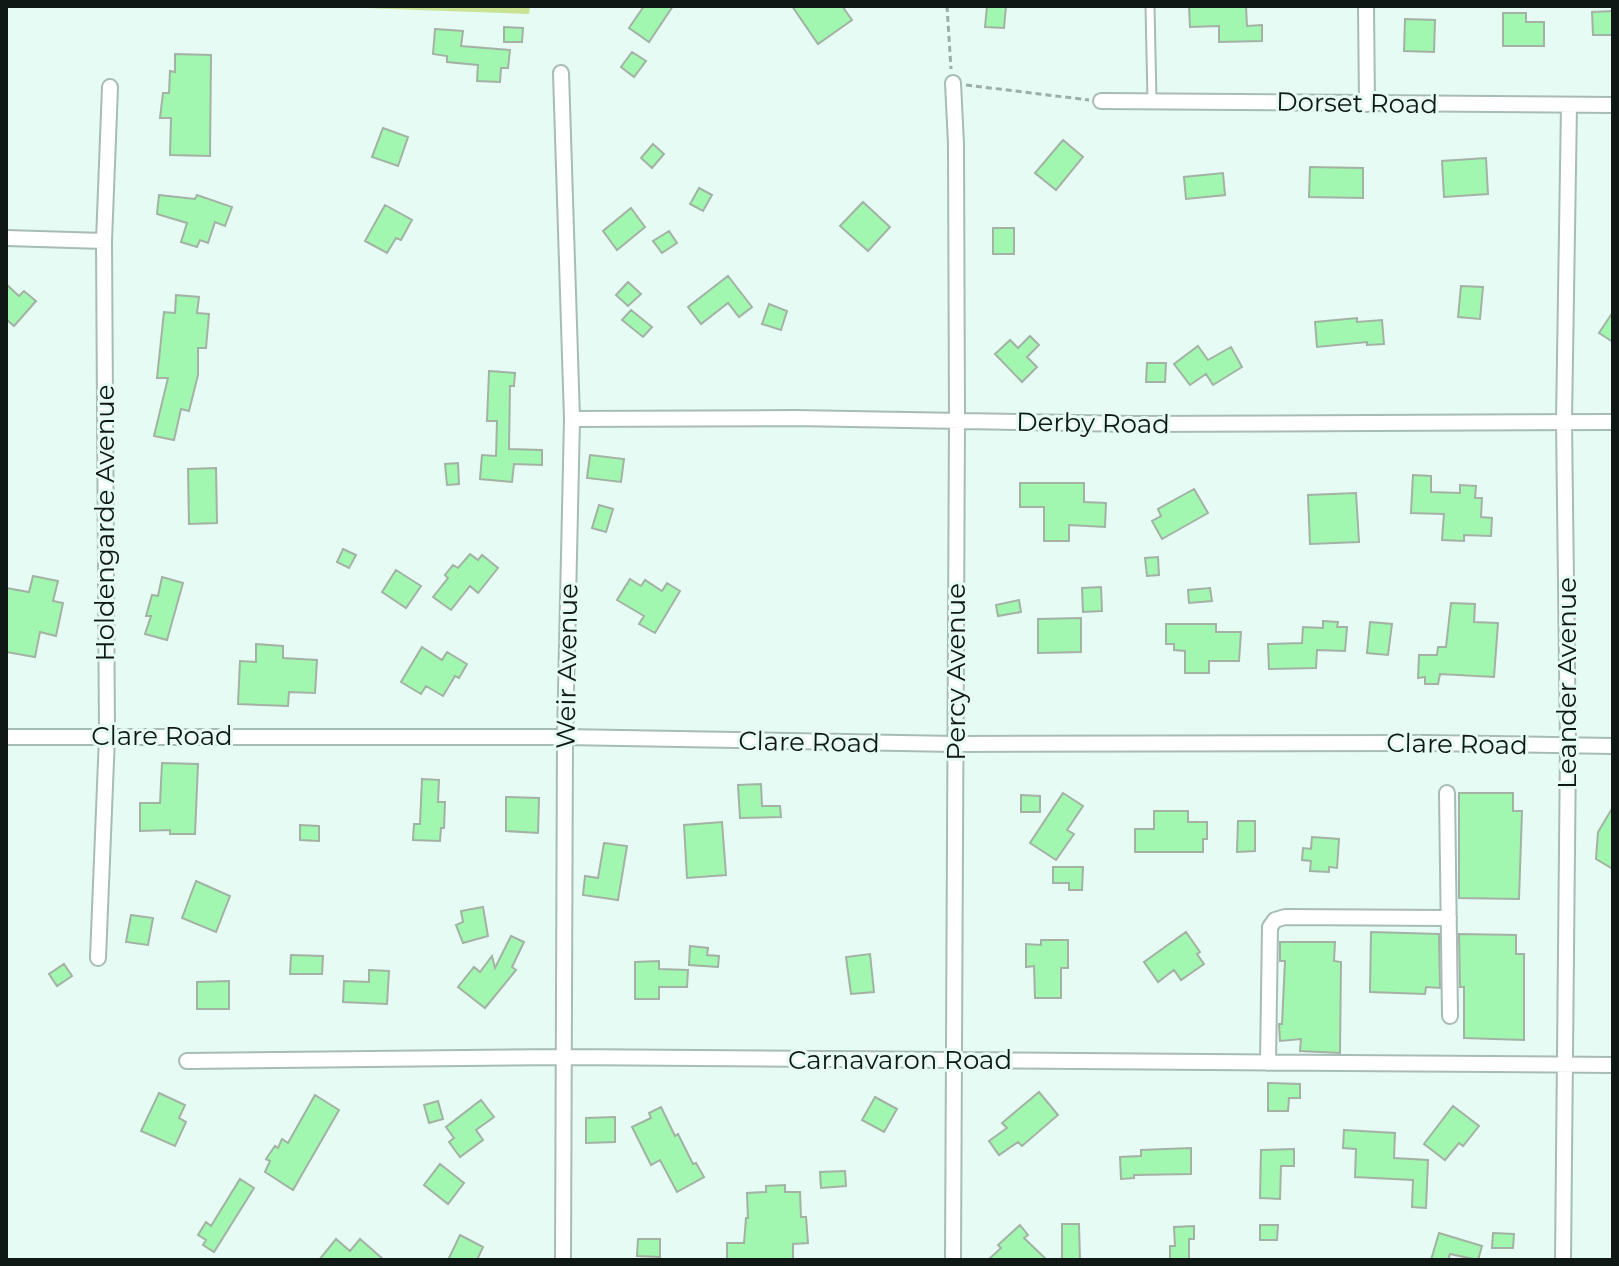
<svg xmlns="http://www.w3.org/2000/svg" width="1619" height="1266" viewBox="0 0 1619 1266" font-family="Montserrat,sans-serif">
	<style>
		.green { fill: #cae392 }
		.building { fill: #a2f7b0; stroke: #a3b2a4; stroke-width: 2 }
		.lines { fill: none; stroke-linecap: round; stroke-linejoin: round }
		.lane-casing { stroke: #a7bcb6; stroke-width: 11 }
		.street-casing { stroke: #a7bcb6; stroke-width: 18 }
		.path { stroke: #9daea8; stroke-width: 3; stroke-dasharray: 6 4; stroke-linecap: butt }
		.lane { stroke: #fff; stroke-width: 7 }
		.street { stroke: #fff; stroke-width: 14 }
		.labels { text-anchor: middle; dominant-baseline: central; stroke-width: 6; stroke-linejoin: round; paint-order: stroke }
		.street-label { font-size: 26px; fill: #101815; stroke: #e5fbf4 }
	</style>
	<rect width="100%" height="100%" fill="#e5fbf4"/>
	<path class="green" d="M308,6H530L529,14Z"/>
	<path class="building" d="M644,6H673L649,42L629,28Z
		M792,6H842L852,20L818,44Z
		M987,6H1006L1004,28L985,27Z
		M1189,6H1246L1247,26L1262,25V41L1219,42V26L1190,27Z
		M1613,11V35H1593L1592,12Z
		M1503,13H1526V22H1544V46H1503Z
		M1405,19L1435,20L1434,52L1404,51Z
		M504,27L523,28L522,42H504Z
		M435,29L463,31L461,46L510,50L508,68H501L500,82L477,81L478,65L447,62V56L433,54Z
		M632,52L646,61L634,77L621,67Z
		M175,54L211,55L210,156L170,155L171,118H160L163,93H169L170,71L175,72Z
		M383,128L408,137L398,166L372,157Z
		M1063,140L1083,157L1056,190L1035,173Z
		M653,144L664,154L652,168L641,158Z
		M1486,158L1488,194L1444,197L1442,161Z
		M1310,167L1363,168V198L1309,197Z
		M1223,173L1225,195L1186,199L1184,177Z
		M699,188L712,195L703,211L690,204Z
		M159,195L195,199L197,195L232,207L225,226L215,222L208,243L200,240L197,247L181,242L187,223L157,214Z
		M863,202L890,227L868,251L840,226Z
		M385,205L412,220L401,240L396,238L387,253L365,241Z
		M631,208L645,227L617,250L603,231Z
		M993,228H1014V254H993Z
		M669,231L677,243L662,253L653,241Z
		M728,276L752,307L739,317L728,303L701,324L688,307Z
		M628,282L641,294L628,306L616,295Z
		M6,284L19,296L24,291L36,301L14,326L6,319Z
		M1461,286L1483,287L1480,319L1458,317Z
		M176,295L199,297L197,313L209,314L206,348H198V375L189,411L181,409L174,440L154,436L168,378H157L164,312L175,313Z
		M769,304L787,311L781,330L762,324Z
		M631,310L652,327L643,337L622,320Z
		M1613,312V342L1599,333Z
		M1357,318V322L1382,320L1384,344L1367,345V342L1317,347L1315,322Z
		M1030,336L1039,345L1027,357L1037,367L1022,382L995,354L1010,340L1018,348Z
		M1198,346L1208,360L1231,347L1242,367L1213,385L1206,374L1190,385L1174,364Z
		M1147,363H1166L1165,382H1146Z
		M489,371L515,373L514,386H510L509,449L542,450V465L514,464L512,482L480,479L482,455L496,456L497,421H487Z
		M590,455L624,459L621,482L587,478Z
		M458,463L459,484L447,485L445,464Z
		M216,468L217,523L189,524L188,469Z
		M1413,475L1431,476V492L1460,493V485L1476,486L1475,498H1482L1481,517L1492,518L1491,536L1464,535V541L1442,540L1444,514L1411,513Z
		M1020,483H1084V502L1106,503L1105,527L1069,525V541H1044V507H1020Z
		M1194,489L1208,513L1162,539L1152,521L1161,516L1158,509Z
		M1356,493L1359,542L1310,544L1308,495Z
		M599,505L613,509L606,532L592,528Z
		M343,549L356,555L349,568L337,562Z
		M470,554L478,560L482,555L498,568L478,593L470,586L451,610L433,597L448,578L445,575L453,565L458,568Z
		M1158,557L1159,575L1147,576L1145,558Z
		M396,570L421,586L406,608L382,592Z
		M33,576L58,581L53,601L63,603L56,636L40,632L35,657L6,652V588L29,592Z
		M162,577L183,583L167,640L145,634L151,616H146L152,595L158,596Z
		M630,579L641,586L645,580L662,591L667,583L680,591L655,633L639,624L644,616L617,600Z
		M1101,587L1102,611L1083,612L1082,588Z
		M1210,588L1212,601L1189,603L1188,590Z
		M1019,600L1021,612L998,616L996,605Z
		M1451,603L1475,604L1474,622L1498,623L1494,677L1440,674L1438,684H1425V677L1418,678L1419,655H1437L1438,647H1446Z
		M1081,618V652L1038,653V619Z
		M1323,621L1338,622L1337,627H1347L1345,651L1317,650L1316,668L1269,669L1268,644L1302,643L1303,627L1323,628Z
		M1370,622L1392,624L1388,655L1367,653Z
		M1166,624H1216V632H1241L1239,661H1209V673H1185V651L1174,650V644H1166Z
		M256,644L283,646V658L317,660L315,693L289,692L288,706L238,704L240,661L256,662Z
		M422,647L442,660L447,652L467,664L459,678L455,676L443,696L426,686L421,694L401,682Z
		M162,763L198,764L195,834H170V830L140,831V803H160Z
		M422,779L439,780L438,802H445L444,828H441L440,841L413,840L414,824H420Z
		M761,784L762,806H780L781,817L740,818L738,785Z
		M1063,793L1083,806L1067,830L1074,834L1056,860L1030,843Z
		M1459,793H1513V811H1522L1519,899L1459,898Z
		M1021,795L1040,796V812H1021Z
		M506,797L539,798L538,833L506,831Z
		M1613,807V869L1596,859L1598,832Z
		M1154,811H1188V822H1207V839H1203V852H1135V829H1154Z
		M1238,821H1255V851L1237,852Z
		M722,822L726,875L687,878L684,825Z
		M300,825L319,826V841L300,840Z
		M1312,837L1339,839L1337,868L1329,867V872L1310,871L1311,861L1302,860L1303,848L1311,849Z
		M604,843L627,846L618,900L583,895L585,876L598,878Z
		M1053,867H1083L1082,890H1069V883H1053Z
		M196,881L230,896L216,932L182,918Z
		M483,907L488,936L463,943L456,925L463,922L461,911Z
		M131,915L153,918L148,945L126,942Z
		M1186,932L1200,952L1197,954L1204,964L1181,980L1174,970L1158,982L1144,962Z
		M1371,932L1439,934L1440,988L1426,987L1425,994L1370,992Z
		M1459,934L1516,935V954H1524V1040L1464,1038V987H1460Z
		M511,936L524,942L512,967L516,970L485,1008L458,987L474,967L480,972L492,956L495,968Z
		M1041,940H1068V968H1061V998H1035L1034,966L1026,967V944L1041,945Z
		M1280,942H1335L1334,961L1341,962L1340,1053L1300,1051L1301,1039L1280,1041L1279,1024H1282L1285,961H1280Z
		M690,946L708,948L707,955L719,956L718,967L689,965Z
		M870,954L874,992L851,994L846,957Z
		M291,955L323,956L322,974H290Z
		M659,961V969L688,970L687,987H659V999H635V962Z
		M64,964L72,976L57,986L49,974Z
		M369,970L389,971L387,1004L343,1002L344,981L369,982Z
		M229,981V1009H197V982Z
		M1268,1083L1300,1084V1098H1289L1288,1111H1268Z
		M1039,1092L1058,1115L1022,1146L1018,1142L999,1155L989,1141L1007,1128L1002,1123Z
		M159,1093L185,1105L179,1118L186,1122L175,1146L141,1131Z
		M315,1095L339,1110L293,1190L265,1172L270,1161L266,1159L275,1146L278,1148L282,1139L288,1143Z
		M875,1097L897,1109L884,1132L862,1120Z
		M481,1100L494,1117L476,1130L483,1140L460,1157L449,1142L454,1138L446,1127Z
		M438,1101L443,1119L429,1123L424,1105Z
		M1453,1106L1479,1126L1463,1146L1459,1143L1445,1160L1424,1144Z
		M661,1107L675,1136L678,1134L693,1164L696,1163L704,1177L677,1192L660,1160L651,1165L632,1127L651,1118L649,1113Z
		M615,1117V1142L586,1143V1118Z
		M1344,1130L1395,1133L1394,1158L1428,1160L1426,1208L1412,1207L1413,1180L1355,1177L1356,1149L1343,1148Z
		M1191,1148V1174L1134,1175V1178L1121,1179L1120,1157L1141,1156V1150Z
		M1294,1149V1166H1281L1280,1199L1260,1198L1261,1150Z
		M440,1164L464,1183L448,1204L424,1185Z
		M845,1171L846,1186L821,1188L820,1172Z
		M240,1179L254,1188L214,1252L203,1245L206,1240L198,1235L206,1222L211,1226Z
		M785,1185V1192H800L801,1217H806L808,1243L793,1244V1260H727V1243H744L746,1218H748L747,1193L766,1192V1186Z
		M1062,1224H1079L1080,1260H1062Z
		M1020,1225L1028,1235L1024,1238L1047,1260H988L1001,1248L998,1245Z
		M1260,1225H1278L1277,1240H1260Z
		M1194,1226V1239H1189V1260H1170V1246H1175L1174,1227Z
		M1439,1233L1482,1246L1478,1260L1450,1254L1448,1260H1431Z
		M1493,1233L1514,1234L1513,1248H1492Z
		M460,1235L483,1247L477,1260H448Z
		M336,1239L350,1251L360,1239L384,1260H319Z
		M638,1239H660V1257L637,1256Z"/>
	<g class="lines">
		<g class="lane-casing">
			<path id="lane" d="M1150,6L1152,101"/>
		</g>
		<g class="street-casing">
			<path id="street" d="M1366,6L1367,104
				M561,73L572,419L565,737L563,1260
				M1101,101L1613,105
				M6,238L104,241
				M572,419L795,418L1134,424L1613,422
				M6,737H565L956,744L1426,743L1613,746
				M1447,793L1450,1016
				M98,958L107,736L104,241L110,87
				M187,1061L565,1057L1613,1065
				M1268,1063L1270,927L1275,920L1285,917L1449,918
				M953,1260L957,420L956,144L953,83
				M1563,1260L1568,746L1564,421L1569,105"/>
		</g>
		<path class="path" d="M947,6L951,69
			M966,85L1089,100"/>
		<use href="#lane" class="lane"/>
		<use href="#street" class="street"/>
	</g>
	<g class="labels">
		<g class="street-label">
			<text transform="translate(1357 103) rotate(1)">Dorset Road</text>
			<text transform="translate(1093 423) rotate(1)">Derby Road</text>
			<text transform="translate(105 523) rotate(-90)">Holdengarde Avenue</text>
			<text transform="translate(567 666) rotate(-89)">Weir Avenue</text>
			<text transform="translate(956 672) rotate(-90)">Percy Avenue</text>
			<text transform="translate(1567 683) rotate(-90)">Leander Avenue</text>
			<text x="162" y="736">Clare Road</text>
			<text transform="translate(809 742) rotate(1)">Clare Road</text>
			<text transform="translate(1457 744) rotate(1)">Clare Road</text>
			<text x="900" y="1060">Carnavaron Road</text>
		</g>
	</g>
	<rect width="1619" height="1266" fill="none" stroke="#101815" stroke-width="16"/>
</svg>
